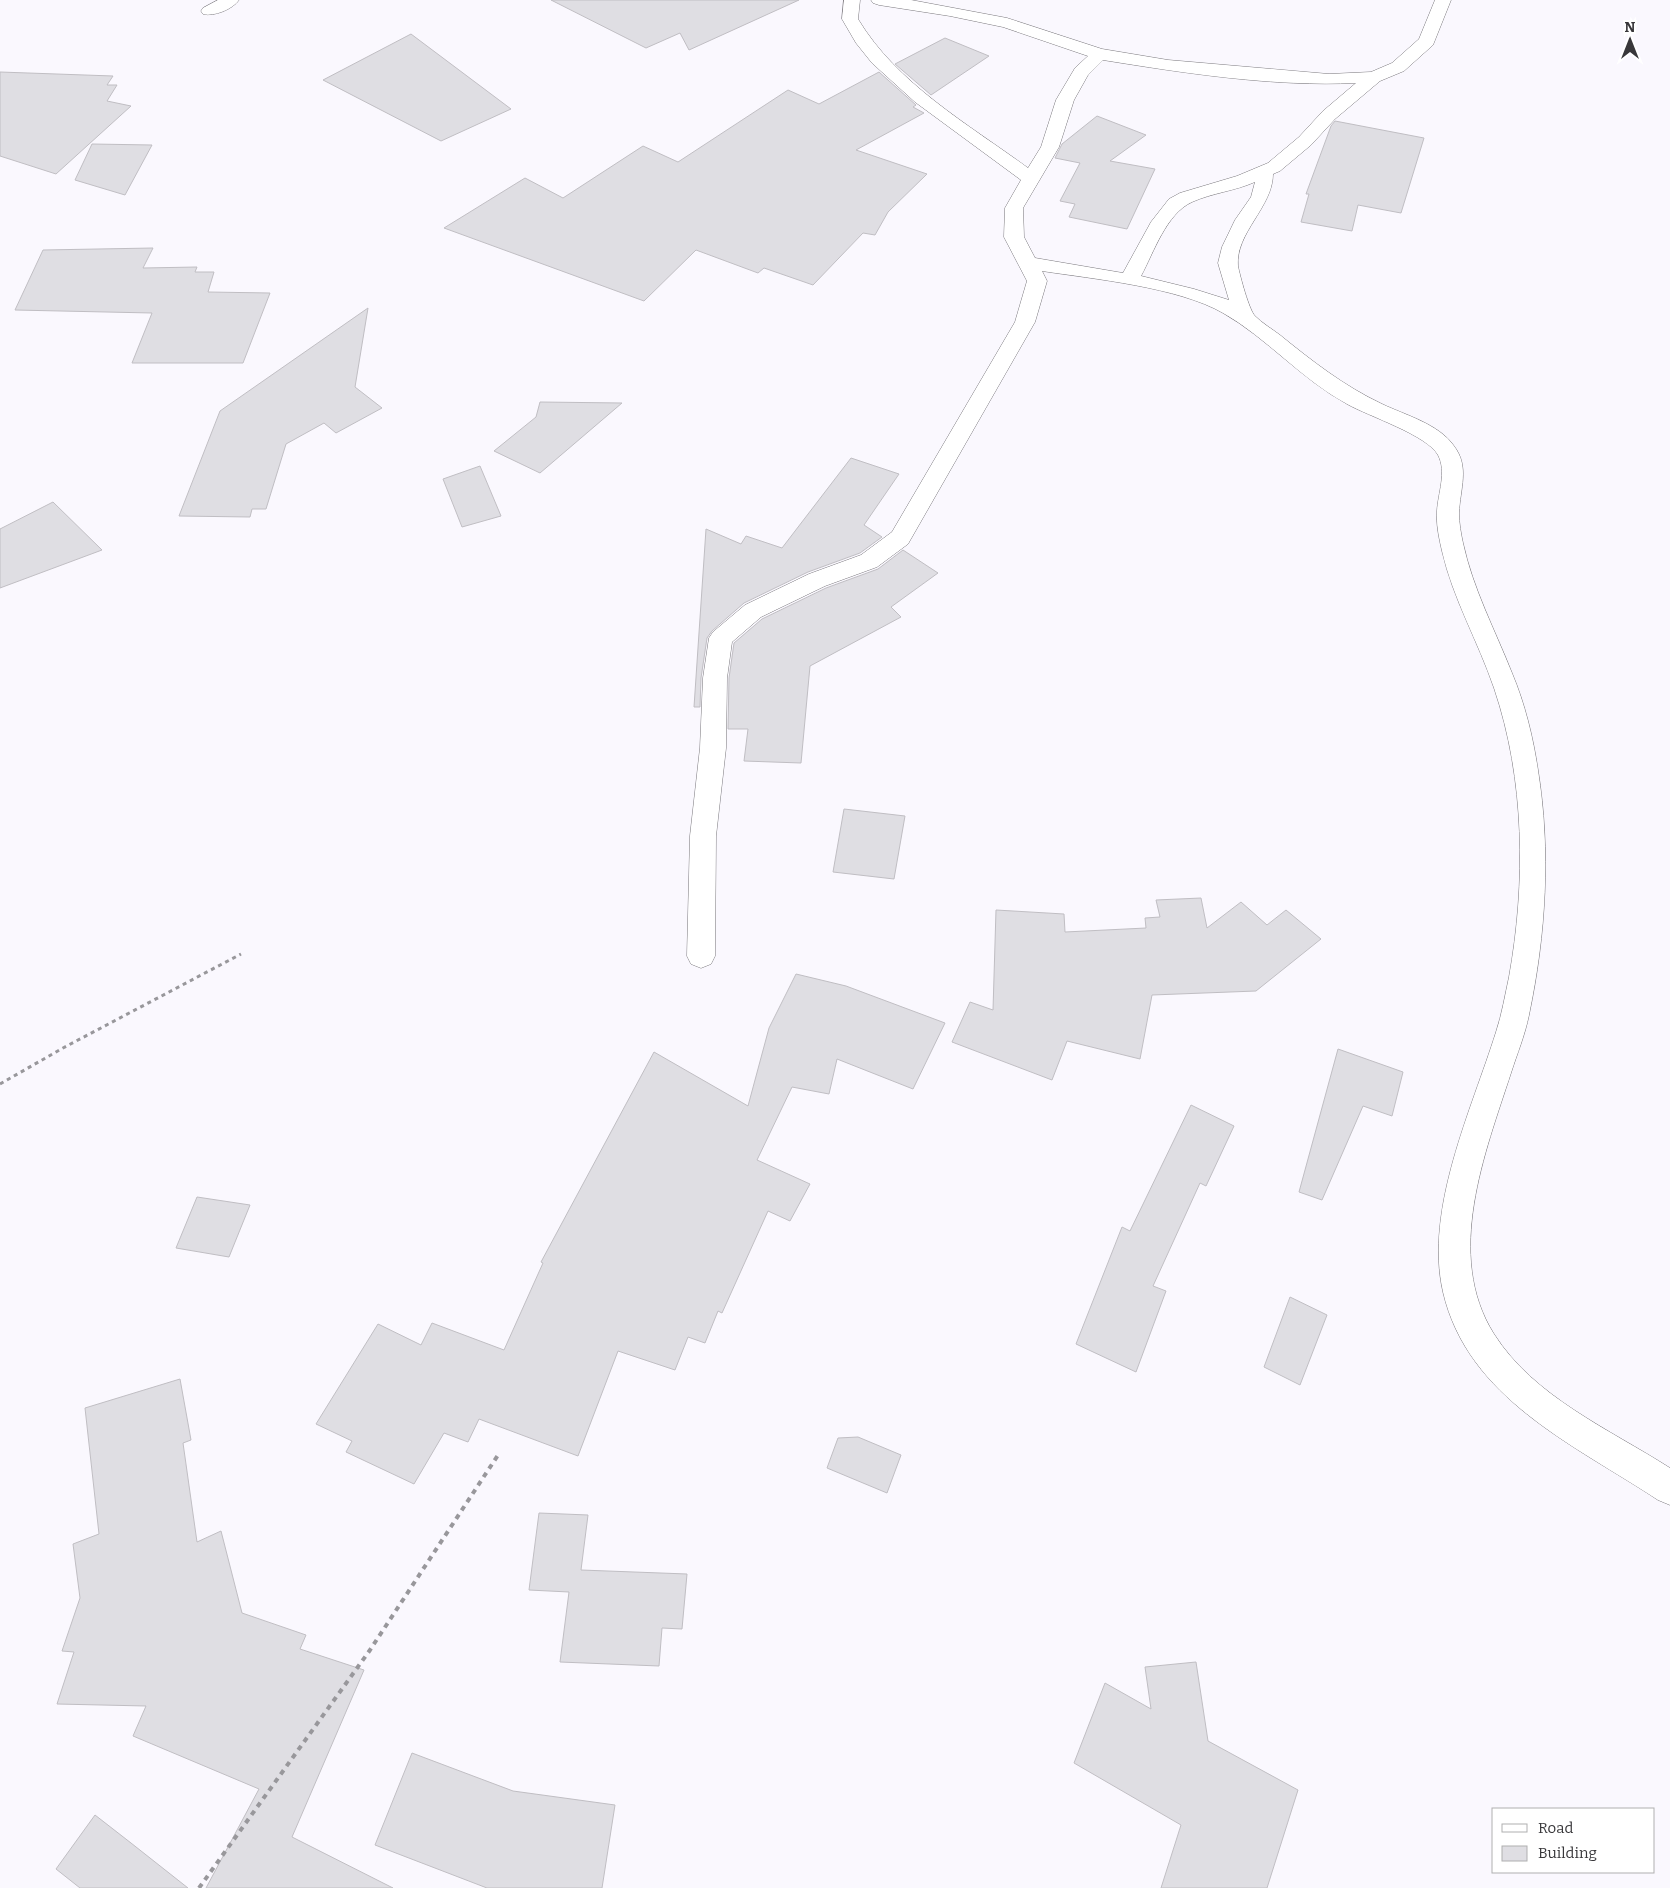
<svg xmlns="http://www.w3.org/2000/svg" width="1670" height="1888" viewBox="0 0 1670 1888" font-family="Bitter,serif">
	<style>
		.building { fill: #dfdee3; stroke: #c0bec3 }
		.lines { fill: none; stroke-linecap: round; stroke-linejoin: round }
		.street-casing { stroke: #7a787d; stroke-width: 1 }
		.path-far1 { stroke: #98979b; stroke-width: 3; stroke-dasharray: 4 4; stroke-linecap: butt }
		.path { stroke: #98979b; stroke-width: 4; stroke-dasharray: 5 5; stroke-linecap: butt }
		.street { fill: #fff; fill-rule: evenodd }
	</style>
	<rect width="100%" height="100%" fill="#faf8fe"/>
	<path class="building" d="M551,0H799L689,50L680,33L646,48Z
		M411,34L511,109L441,141L323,80Z
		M945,38L989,56L931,95L895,64Z
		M0,72L113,76L107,85H117L107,101L131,106L56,174L0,156Z
		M879,72L916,105L913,107L924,113L856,150L927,174L888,212L875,235L863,233L813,285L764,268L758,273L696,250L644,301L444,228L525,178L563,198L643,146L678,162L788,90L819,104Z
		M1097,116L1146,135L1110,161L1155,169L1127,229L1069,217L1075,204L1060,201L1080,163L1055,158L1062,144Z
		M1335,121L1424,138L1401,213L1358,205L1352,231L1301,222L1309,194H1306L1331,126Z
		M92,144L152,145L125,195L75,180Z
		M153,248L143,268L197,267L195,272H214L208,292L270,293L243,363H132L152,313L15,310L43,250Z
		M368,308L355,387L382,408L336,433L324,423L286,444L266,509H252L250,517L179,516L220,411Z
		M540,402L622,403L540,473L494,451L536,417Z
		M851,458L899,474L864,525L882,537L860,553L808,572L744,603L712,631L707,638L701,678L700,707H694L706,529L741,544L746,536L782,548Z
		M480,466L501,516L462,527L443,479Z
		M53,502L102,550L0,588V529Z
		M903,550L938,573L891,607L901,617L810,666L801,763L744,761L748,729H728L729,678L734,643L762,619L826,588L878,569Z
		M844,809L905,816L894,879L833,872Z
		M1201,898L1207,928L1241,902L1267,925L1286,910L1321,939L1256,991L1152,995L1140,1059L1067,1041L1052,1080L952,1042L970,1002L993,1010L996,910L1064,914L1065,932L1146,928L1145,918L1160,917L1156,900Z
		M796,974L846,986L945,1023L913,1089L837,1059L829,1094L792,1087L757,1160L810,1184L790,1221L768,1211L722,1313L718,1311L705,1343L688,1337L675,1370L618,1351L578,1456L479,1419L468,1442L444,1433L414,1484L346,1452L352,1441L316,1424L378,1324L421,1345L432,1323L504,1350L543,1263L541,1262L654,1052L748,1106L769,1028Z
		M1338,1049L1403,1072L1392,1116L1363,1106L1322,1200L1299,1192Z
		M1191,1105L1234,1126L1206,1186L1200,1183L1153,1286L1166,1291L1136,1372L1076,1344L1122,1227L1130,1231Z
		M197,1197L250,1205L229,1257L176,1248Z
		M1290,1297L1327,1315L1300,1385L1264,1367Z
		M180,1379L191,1440L183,1443L197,1542L221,1531L242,1613L306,1635L300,1649L364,1670L292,1837L393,1888H206L259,1789L133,1736L146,1706L57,1704L74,1652L62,1651L80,1598L73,1544L99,1534L85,1408Z
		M858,1437L901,1455L887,1493L827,1468L838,1438Z
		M539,1513L588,1515L581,1570L687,1574L682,1629L662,1628L659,1666L560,1662L569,1592L529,1590Z
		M1196,1662L1208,1741L1298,1790L1267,1888H1161L1181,1825L1074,1763L1105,1683L1151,1709L1145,1667Z
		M412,1753L513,1791L615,1805L602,1888H487L375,1845Z
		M95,1815L131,1843L188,1888H80L56,1869Z"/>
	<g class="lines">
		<g class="street-casing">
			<path id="street" d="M218,0H239C233,9 214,17 203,14L201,11L203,8Z
				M844,0H860L858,19C897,84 968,124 1028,168L1041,147L1056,100L1075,68L1088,56L1003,27L950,16L879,5L873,3L871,0H911L1007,18L1102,49L1168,60L1329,74L1371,72L1392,63L1419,39L1435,0H1451L1433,45L1404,71L1380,81L1335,119L1311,145L1280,171L1273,174C1273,207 1235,233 1238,266C1240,276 1249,310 1255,316C1262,323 1272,329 1280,335C1312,361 1344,386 1382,404C1405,415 1439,424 1454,446C1470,467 1460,489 1459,513C1459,523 1461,534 1463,543C1473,589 1495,630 1512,673C1525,704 1533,737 1538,770C1551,851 1546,934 1529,1015C1525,1035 1517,1054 1511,1073C1485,1153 1444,1255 1494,1334C1534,1397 1609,1429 1670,1468V1505L1658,1500C1575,1445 1468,1399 1443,1292C1424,1209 1472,1109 1496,1032C1502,1014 1505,995 1509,977C1526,883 1525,779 1494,688C1478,641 1453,599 1442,551C1439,538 1436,524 1437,511C1438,493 1447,472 1438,455C1427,435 1368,416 1347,404C1301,379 1267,338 1223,313C1178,287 1094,279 1042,271L1047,281L1035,322L908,544L877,567L825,586L761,617L732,642L727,678L726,748L716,836L715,956L711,964L701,968L691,964L687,956L690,836L700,748L703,678L709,638L713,632L745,605L809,574L861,555L892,532L1015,322L1027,281L1004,237L1005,208L1021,180L915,102L872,63L856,43L842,19ZM1103,60C1184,73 1274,87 1356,83L1323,111L1299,137L1268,163L1237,176L1180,193L1169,199L1151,222L1123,273L1035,258L1024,237L1023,208L1059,147L1074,100L1088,75ZM1255,182L1251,197L1235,220L1222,247L1218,263L1229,300L1194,289L1141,276C1154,252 1166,214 1192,202C1212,193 1235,191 1255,182Z"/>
		</g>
		<path class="path-far1" d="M0,1084L63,1048L241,954"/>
		<path class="path" d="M199,1888L370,1650L500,1452"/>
		<use href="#street" class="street"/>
	</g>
	<rect x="1492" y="1808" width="162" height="65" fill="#ffffff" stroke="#afafb0"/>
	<rect x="1502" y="1824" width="25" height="8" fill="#ffffff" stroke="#afafb0"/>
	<text x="1538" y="1833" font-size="15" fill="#38373a">Road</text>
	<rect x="1502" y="1846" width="25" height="15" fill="#dfdee3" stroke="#afafb0"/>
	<text x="1538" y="1858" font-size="15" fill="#38373a">Building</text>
	<g transform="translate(1630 40)" stroke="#ffffff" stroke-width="4" paint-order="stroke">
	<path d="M0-4L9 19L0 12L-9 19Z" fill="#38373a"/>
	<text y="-8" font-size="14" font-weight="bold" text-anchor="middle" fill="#38373a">N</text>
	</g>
</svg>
